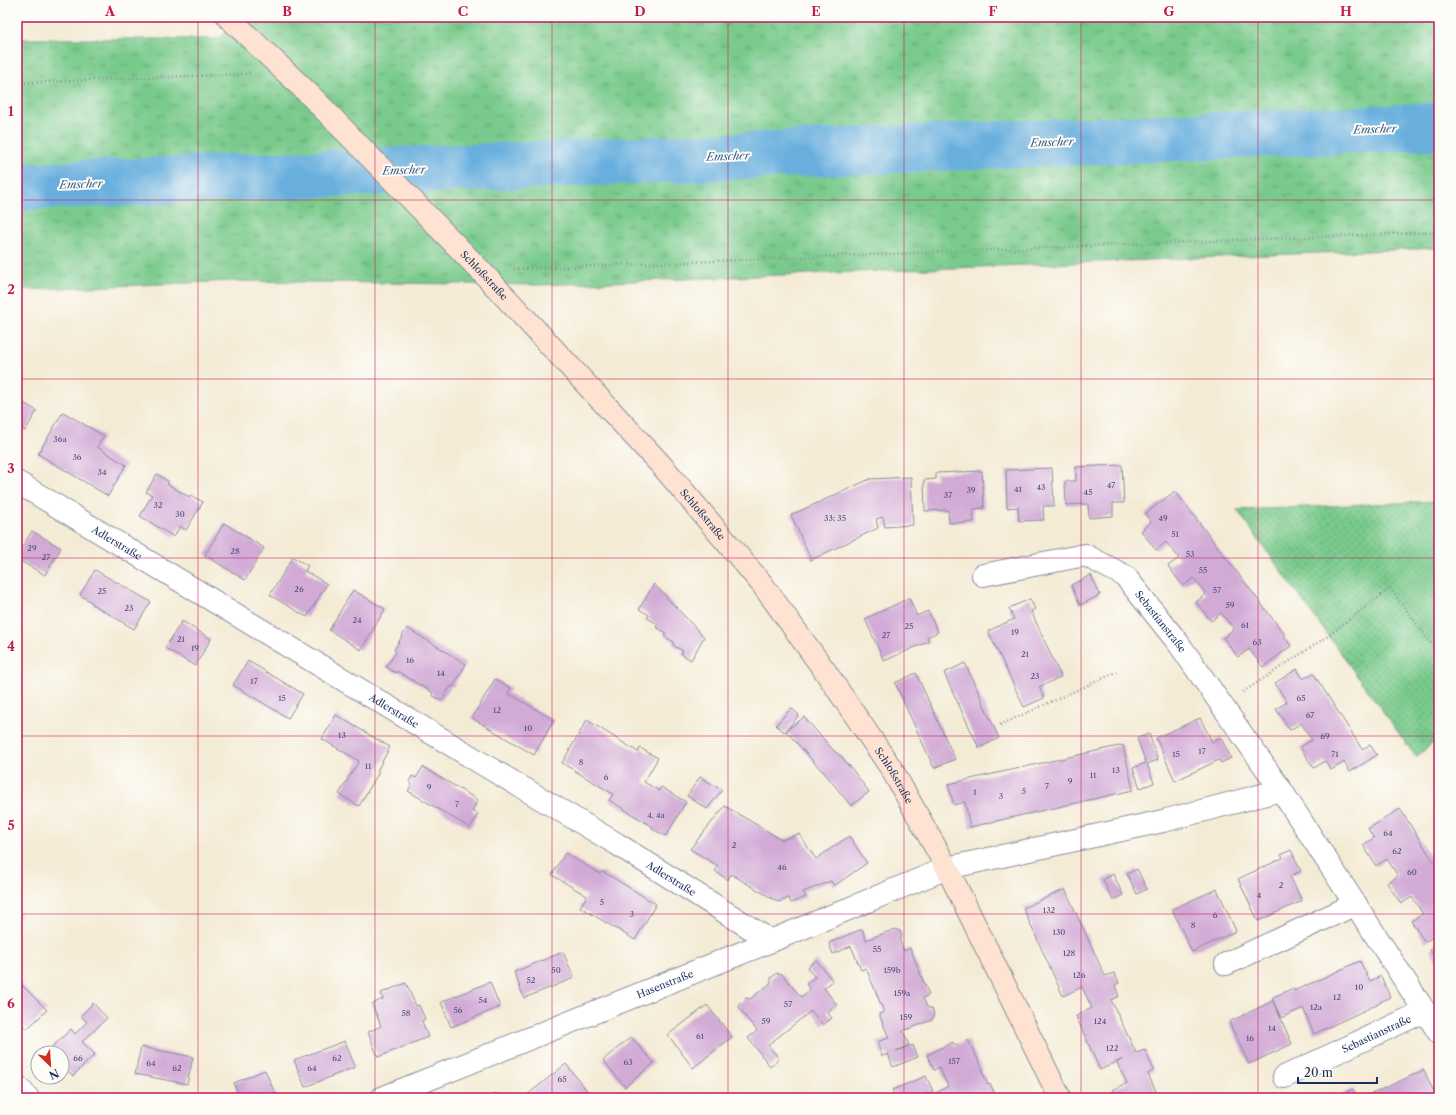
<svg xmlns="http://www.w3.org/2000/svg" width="1456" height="1115" viewBox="0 0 1456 1115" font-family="'Libre Caslon Text',serif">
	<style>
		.grass { fill: url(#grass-tufts); stroke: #4a7c75 }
		.park { fill: url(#park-dots); stroke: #4a7c75 }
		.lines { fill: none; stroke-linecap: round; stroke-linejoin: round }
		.river { stroke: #67afde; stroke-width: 47 }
		.building { fill: #d2aad6 }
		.street-casing { stroke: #888d9a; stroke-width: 24 }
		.secondary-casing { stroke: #888d9a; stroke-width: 24 }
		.path { stroke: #888d9a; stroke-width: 2.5; stroke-dasharray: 1 3; stroke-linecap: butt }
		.street { stroke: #fff; stroke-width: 22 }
		.secondary { stroke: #fee3d2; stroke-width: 22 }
		.grid { fill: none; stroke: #c2185b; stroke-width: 1; stroke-opacity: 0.55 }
		.labels { text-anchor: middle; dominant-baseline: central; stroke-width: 4; stroke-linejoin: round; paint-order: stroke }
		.number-label { font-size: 8px; fill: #494e7c }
		.street-label { font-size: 10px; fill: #1b2f5e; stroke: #fdfcf7 }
		.water-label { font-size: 11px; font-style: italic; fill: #365c8b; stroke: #fdfcf7 }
		.neatline { fill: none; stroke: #c2185b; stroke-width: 1.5 }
		.grid-label { font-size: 13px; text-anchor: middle; font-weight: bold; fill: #c2185b }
	</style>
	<defs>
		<pattern id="grass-tufts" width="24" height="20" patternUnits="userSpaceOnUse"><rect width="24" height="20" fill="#79ca8c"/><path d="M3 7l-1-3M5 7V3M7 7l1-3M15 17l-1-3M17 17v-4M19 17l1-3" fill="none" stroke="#62a476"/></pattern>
		<pattern id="park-dots" width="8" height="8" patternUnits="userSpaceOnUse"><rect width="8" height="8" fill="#79ca8c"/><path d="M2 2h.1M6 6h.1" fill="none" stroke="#62a476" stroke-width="1.8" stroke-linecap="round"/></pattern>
	</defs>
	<rect width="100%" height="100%" fill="#fdfcf7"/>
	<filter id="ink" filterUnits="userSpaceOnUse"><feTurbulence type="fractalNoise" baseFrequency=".025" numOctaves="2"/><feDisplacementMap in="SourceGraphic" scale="8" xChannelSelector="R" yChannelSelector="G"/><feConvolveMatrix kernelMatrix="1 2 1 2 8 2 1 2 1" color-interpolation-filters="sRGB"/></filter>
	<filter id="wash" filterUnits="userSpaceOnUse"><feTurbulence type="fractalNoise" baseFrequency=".012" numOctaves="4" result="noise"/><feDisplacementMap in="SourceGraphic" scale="16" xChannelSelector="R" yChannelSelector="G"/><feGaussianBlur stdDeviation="0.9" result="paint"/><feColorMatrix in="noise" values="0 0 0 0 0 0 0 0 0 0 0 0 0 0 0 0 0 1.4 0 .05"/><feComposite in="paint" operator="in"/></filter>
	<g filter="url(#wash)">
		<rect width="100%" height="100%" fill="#f4ebd5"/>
		<path class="grass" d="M330,17H1439V248L539,285L234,281L17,290V39H217L241,21Z"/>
		<path class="park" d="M1439,501V738L1416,757L1237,510Z"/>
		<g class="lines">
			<path class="river" d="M17,187L1439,126"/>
		</g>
		<g id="blocks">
			<path class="building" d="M17,399L37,411L25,431L21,428L17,434Z
				M63,412L104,436L97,447L126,465L108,496L38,454Z
				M1122,465L1124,503H1113V516L1089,518L1088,504L1066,505L1065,481H1076V467Z
				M1052,468L1054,506H1043L1044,520L1019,521L1018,507L1007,508L1006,470Z
				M982,471L984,508L973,509L974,522L949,523L948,510L925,511L924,480L936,479V473Z
				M157,474L169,482L167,484L189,497L190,495L203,502L186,530L180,526L174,537L140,516L152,495L146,492Z
				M911,477L913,525L885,527L883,517L876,519L878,528L811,560L791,515L870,479Z
				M1175,491L1285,635L1284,636L1291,646L1263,667L1249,649L1238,657L1223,638L1234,629L1221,613L1211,621L1196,602L1206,594L1194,578L1183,586L1168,566L1179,558L1166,542L1156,550L1141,531L1151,522L1145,514Z
				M224,523L264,548L245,580L205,555Z
				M32,531L61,548L45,575L17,559V556Z
				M293,557L308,566L305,571L327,584L307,617L270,595Z
				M95,570L151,602L134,629L92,604L93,603L80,595Z
				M1091,575L1100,595L1080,605L1071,585Z
				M654,584L704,637L691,660L681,654L683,651L673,645L674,642L664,636L666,633L656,627L658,624L647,618L649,615L639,609Z
				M353,590L385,609L361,650L329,630Z
				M909,598L917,616L928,611L938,632L927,637L929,641L884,661L865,619Z
				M1030,599L1035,609L1031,611L1061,677L1039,687L1044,698L1024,707L988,631L1014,619L1009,608Z
				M182,621L211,639L195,666L165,648Z
				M407,628L466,664L453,687L451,686L441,701L432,695L433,693L397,671L396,673L386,667L396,652L394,650Z
				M248,661L303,694L288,718L233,685Z
				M965,663L999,738L979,748L944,673Z
				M1297,669L1303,679L1313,673L1362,749L1370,745L1377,755L1350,772L1344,762L1331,770L1325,761L1314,768L1300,747L1312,740L1306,731L1301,723L1290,730L1276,709L1287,702L1275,683Z
				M916,673L955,759L934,768L895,683Z
				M495,679L511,688L508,693L554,720L534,755L472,718Z
				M791,708L799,715L786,731L804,717L833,750L842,757L848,766L849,765L869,792L851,806L823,771H822L786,731L784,732L776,725Z
				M336,715L390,747L377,771L379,772L359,806L339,794L359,761L322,739Z
				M1200,718L1212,742L1221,738L1231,758L1221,763L1219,760L1175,781L1156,738Z
				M587,720L638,752L640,748L658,758L644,782L659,791L661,787L686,802L666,836L652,829L653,827L609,800L613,794L562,763Z
				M1149,734L1158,760L1147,764L1154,783L1140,788L1133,768L1146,763L1137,738Z
				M1123,745L1133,790L970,827L965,802L954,805L948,784Z
				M423,767L478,800L472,811L478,814L470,828L408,791L412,784L409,782L412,776L416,778Z
				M700,777L722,790L707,809L687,796Z
				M725,806L782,840L799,834L816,859L849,836L867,863L834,886L831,881L803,892L806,897L791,903L789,898L778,902L731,874L728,880L715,871L718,866L690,849Z
				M1400,809L1439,870V940L1436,935L1425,942L1411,921L1423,914L1412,897L1401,904L1387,883L1398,876L1387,859L1376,866L1363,845L1374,838L1368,829Z
				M1291,850L1301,871L1290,876L1302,901L1258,921L1238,879L1283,858L1281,855Z
				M565,853L600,874L602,871L656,904L635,940L580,907L587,896L552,875Z
				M1137,869L1147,889L1137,894L1127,874Z
				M1113,874L1123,895L1113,900L1103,880Z
				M1065,889L1105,976L1114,973L1119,983L1115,985L1119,996L1111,1000L1136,1053L1145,1050L1154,1070L1148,1074L1159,1098H1116L1112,1090L1127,1083L1117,1063L1123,1059L1100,1070L1076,1016L1092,1008L1082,987L1063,996L1023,908Z
				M1217,889L1236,931L1192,952L1172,909Z
				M17,910L21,914L17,918Z
				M862,929L866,940L895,929L900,931L902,936L900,941L904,951L910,948L929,995L923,998L927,1007L932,1009L934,1014L932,1020L903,1031L909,1045L896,1051L913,1045L918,1057L893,1067L888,1054L882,1056L877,1042L889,1038L879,1014L884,1012L866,968L861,970L851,946L833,954L829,943Z
				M1439,944V959L1437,961L1430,950Z
				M563,952L574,978L524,998L514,972Z
				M816,960L833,981L824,988L837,1005L827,1012L832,1018L823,1025L811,1011L768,1045L779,1059L770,1066L748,1038L757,1031L739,1008L740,1003L745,998L750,999L771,983V978L777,973L782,974L801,997L810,990L806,984L815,977L807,968Z
				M1360,961L1370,981L1381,976L1390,997L1380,1002V1003L1314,1034L1303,1008L1281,1018L1272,998L1293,988L1294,991Z
				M17,980L47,1010L27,1029L17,1019Z
				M490,982L500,1007L451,1027L441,1002Z
				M406,983L416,1006L419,1005L425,1019L422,1021L428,1037L378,1057L368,1032L381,1026L372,1004L383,999L381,993Z
				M1273,1001L1292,1044L1249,1064L1229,1022Z
				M93,1003L107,1018L82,1042L95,1054L73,1076L62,1065V1053H50L48,1051L71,1029L75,1034L87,1022L81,1016Z
				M707,1005L732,1037L693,1068L668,1035Z
				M631,1037L654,1063L625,1087L603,1060Z
				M968,1040L983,1070L982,1071L988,1085L990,1084L997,1098H895L892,1090L926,1076L933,1091L919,1097L938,1092L948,1086L939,1067L934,1070L927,1055L953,1042L955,1046Z
				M345,1041L355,1067L305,1087L294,1060Z
				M141,1047L193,1057L187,1084L135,1074Z
				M566,1064L591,1096L589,1098H529L527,1095Z
				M265,1070L277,1098H239L234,1083Z
				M1424,1070L1433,1090L1439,1087V1098H1363Z
				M1353,1089L1357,1098H1344L1342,1094Z
				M496,1093L499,1098H490Z"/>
		</g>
	</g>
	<g filter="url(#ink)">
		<use href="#blocks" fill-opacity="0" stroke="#888d9a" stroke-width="1"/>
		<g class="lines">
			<g class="street-casing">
				<g id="street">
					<path id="s1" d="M17,482L486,766L617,844L771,941"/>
					<path id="s2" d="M983,575L1085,555L1125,576L1179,644L1281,790L1439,1033"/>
					<path d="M1226,964L1356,904"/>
					<path id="s3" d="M1284,1077L1425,1011"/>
					<path d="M17,1086L28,1098"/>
					<path id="s4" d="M382,1098L771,941L947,868L1163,821L1281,790"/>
				</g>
			</g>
			<g class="secondary-casing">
				<g id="secondary">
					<path id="s5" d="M228,17L310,95L481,271L663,467L762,584L825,671L891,768L947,868L1060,1098"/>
				</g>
			</g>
			<path class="path" d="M17,83L242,74L250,73
				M514,269L1439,232
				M1243,692L1328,636L1390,588L1439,654
				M1000,725L1117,672"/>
			<use href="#street" class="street"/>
			<use href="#secondary" class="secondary"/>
		</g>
	</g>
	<path class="grid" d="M198,17V1098M375,17V1098M552,17V1098M728,17V1098M904,17V1098M1081,17V1098M1258,17V1098M17,200H1439M17,379H1439M17,558H1439M17,736H1439M17,914H1439"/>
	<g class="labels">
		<g class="number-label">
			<text x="60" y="439">36a</text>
			<text x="77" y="457">36</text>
			<text x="102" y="472">34</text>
			<text x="1111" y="485">47</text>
			<text x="1041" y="487">43</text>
			<text x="1018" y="489">41</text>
			<text x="971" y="490">39</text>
			<text x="1088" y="492">45</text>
			<text x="948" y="495">37</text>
			<text x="158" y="505">32</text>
			<text x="180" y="514">30</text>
			<text x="835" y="518">33; 35</text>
			<text x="1163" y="518">49</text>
			<text x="1175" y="534">51</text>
			<text x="32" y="548">29</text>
			<text x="235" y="551">28</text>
			<text x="1190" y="554">53</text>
			<text x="46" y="557">27</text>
			<text x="1203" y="570">55</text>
			<text x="299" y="589">26</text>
			<text x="1217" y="590">57</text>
			<text x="102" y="591">25</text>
			<text x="1230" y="605">59</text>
			<text x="129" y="608">23</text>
			<text x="357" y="620">24</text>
			<text x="1245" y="625">61</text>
			<text x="909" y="626">25</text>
			<text x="1015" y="632">19</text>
			<text x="886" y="635">27</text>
			<text x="181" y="639">21</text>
			<text x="1257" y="642">63</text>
			<text x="195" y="648">19</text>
			<text x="1025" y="654">21</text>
			<text x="410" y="660">16</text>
			<text x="441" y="673">14</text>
			<text x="1035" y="676">23</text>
			<text x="254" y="681">17</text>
			<text x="282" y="698">15</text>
			<text x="1301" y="698">65</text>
			<text x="497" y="710">12</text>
			<text x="1310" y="715">67</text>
			<text x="528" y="728">10</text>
			<text x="342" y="735">13</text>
			<text x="1325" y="736">69</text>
			<text x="1202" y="751">17</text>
			<text x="1176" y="754">15</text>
			<text x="1335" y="754">71</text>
			<text x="581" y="762">8</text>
			<text x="368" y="766">11</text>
			<text x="1116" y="770">13</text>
			<text x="1093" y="775">11</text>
			<text x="606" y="777">6</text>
			<text x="1070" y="781">9</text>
			<text x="1047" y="786">7</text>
			<text x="429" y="787">9</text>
			<text x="1024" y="791">5</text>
			<text x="975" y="792">1</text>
			<text x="1001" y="796">3</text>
			<text x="457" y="804">7</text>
			<text x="656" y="815">4, 4a</text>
			<text x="1388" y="833">64</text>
			<text x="734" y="845">2</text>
			<text x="1397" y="851">62</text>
			<text x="782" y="867">46</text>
			<text x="1412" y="872">60</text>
			<text x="1281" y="885">2</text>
			<text x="1259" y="895">4</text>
			<text x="602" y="902">5</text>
			<text x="1049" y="910">132</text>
			<text x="632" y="914">3</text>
			<text x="1215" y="915">6</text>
			<text x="1193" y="925">8</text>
			<text x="1059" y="932">130</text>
			<text x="877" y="949">55</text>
			<text x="1069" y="953">128</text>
			<text x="556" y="970">50</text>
			<text x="892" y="970">159b</text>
			<text x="1079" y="975">126</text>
			<text x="531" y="980">52</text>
			<text x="1359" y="987">10</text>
			<text x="902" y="993">159a</text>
			<text x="1337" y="997">12</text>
			<text x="483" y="1000">54</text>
			<text x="788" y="1004">57</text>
			<text x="1316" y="1007">12a</text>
			<text x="458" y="1010">56</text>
			<text x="406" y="1013">58</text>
			<text x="906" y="1017">159</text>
			<text x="766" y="1021">59</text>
			<text x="1100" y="1021">124</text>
			<text x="1272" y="1028">14</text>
			<text x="700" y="1036">61</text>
			<text x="1250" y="1038">16</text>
			<text x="1112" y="1048">122</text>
			<text x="78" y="1058">66</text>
			<text x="337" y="1058">62</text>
			<text x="954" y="1061">157</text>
			<text x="628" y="1062">63</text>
			<text x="151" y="1063">64</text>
			<text x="177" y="1068">62</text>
			<text x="312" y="1068">64</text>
			<text x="562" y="1079">65</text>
		</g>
		<g class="street-label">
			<text stroke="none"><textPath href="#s5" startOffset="364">Schloßstraße</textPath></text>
			<text stroke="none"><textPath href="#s5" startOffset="688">Schloßstraße</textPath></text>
			<text stroke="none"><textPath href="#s1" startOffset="117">Adlerstraße</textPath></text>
			<text stroke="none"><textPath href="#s2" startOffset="207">Sebastianstraße</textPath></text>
			<text stroke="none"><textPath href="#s1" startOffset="441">Adlerstraße</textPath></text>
			<text stroke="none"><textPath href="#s5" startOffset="1012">Schloßstraße</textPath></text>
			<text stroke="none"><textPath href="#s1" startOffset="765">Adlerstraße</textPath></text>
			<text stroke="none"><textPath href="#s4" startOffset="305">Hasenstraße</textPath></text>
			<text stroke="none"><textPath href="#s3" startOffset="102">Sebastianstraße</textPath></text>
		</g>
		<g class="water-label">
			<text transform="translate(1375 129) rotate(-2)">Emscher</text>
			<text transform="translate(1052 142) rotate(-2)">Emscher</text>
			<text transform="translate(728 156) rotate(-2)">Emscher</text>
			<text transform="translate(404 170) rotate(-2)">Emscher</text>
			<text transform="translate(81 184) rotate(-2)">Emscher</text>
		</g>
	</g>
	<rect width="1456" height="1115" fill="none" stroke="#fdfcf7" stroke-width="44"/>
	<g transform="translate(50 1065) rotate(155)"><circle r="19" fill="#fdfcf7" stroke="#a3aaba"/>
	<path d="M0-3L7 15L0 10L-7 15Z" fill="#c8321e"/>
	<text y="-6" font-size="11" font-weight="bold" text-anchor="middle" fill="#1b2f5e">N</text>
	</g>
	<path d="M1298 1077v6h79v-6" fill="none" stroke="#1b2f5e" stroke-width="2"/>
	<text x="1304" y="1077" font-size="12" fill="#1b2f5e" stroke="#fdfcf7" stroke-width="3" paint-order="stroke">20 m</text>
	<rect x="22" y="22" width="1412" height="1071" class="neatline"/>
	<g class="grid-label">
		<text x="110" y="16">A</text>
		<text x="287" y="16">B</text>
		<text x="463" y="16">C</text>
		<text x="640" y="16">D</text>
		<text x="816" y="16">E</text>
		<text x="993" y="16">F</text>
		<text x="1169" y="16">G</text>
		<text x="1346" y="16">H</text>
		<text x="11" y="116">1</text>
		<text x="11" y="294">2</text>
		<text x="11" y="473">3</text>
		<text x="11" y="651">4</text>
		<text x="11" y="830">5</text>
		<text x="11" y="1008">6</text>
	</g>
</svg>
